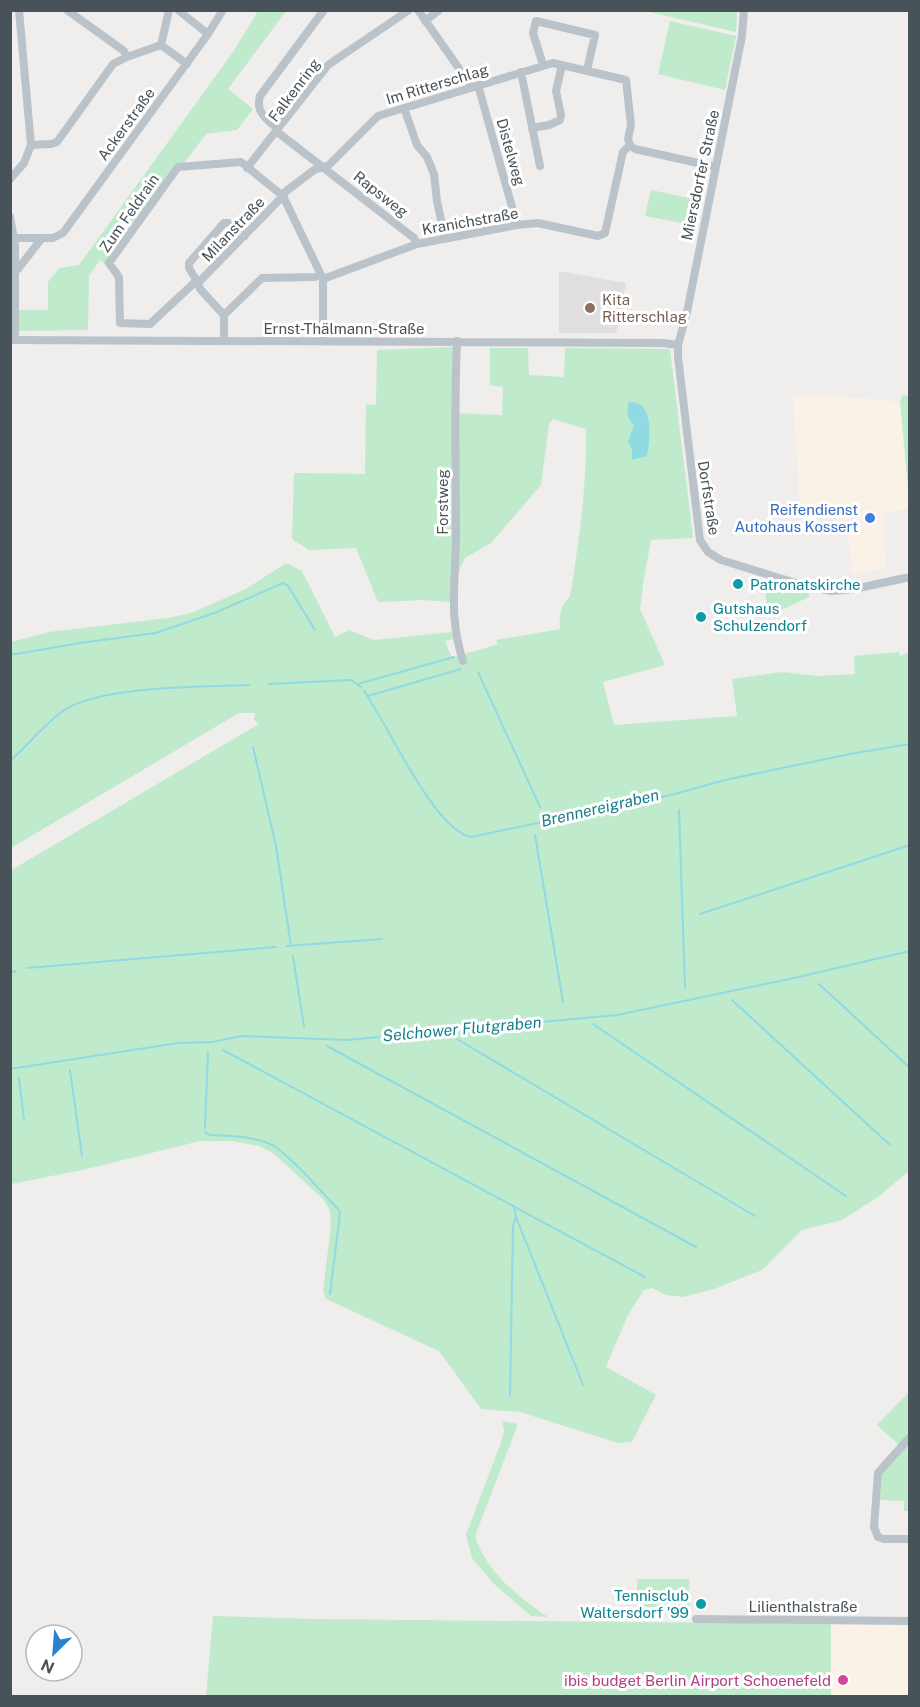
<svg xmlns="http://www.w3.org/2000/svg" width="920" height="1707" viewBox="0 0 920 1707" font-family="'Public Sans',sans-serif">
	<style>
		.commercial { fill: #faf2e7 }
		.education { fill: #e0dedf }
		.green { fill: #bfeacb }
		.water { fill: #90dae3 }
		.lines { fill: none; stroke-linecap: round; stroke-linejoin: round }
		.stream { stroke: #90dae3; stroke-width: 2 }
		.minor { stroke: #bac3c9; stroke-width: 8 }
		.education-dot { fill: #8d6e63; stroke: #fff; stroke-width: 2 }
		.shop-dot { fill: #3f7fe0; stroke: #fff; stroke-width: 2 }
		.culture-dot { fill: #0f9aa8; stroke: #fff; stroke-width: 2 }
		.hotel-dot { fill: #d1479c; stroke: #fff; stroke-width: 2 }
		.labels { text-anchor: middle; dominant-baseline: central; stroke-width: 6; stroke-linejoin: round; paint-order: stroke }
		.street-label { font-size: 15px; fill: #475259; stroke: #fff }
		.education-label { font-size: 15px; fill: #785e54; stroke: #fff; text-anchor: start }
		.shop-label { font-size: 15px; fill: #366cbe; stroke: #fff; text-anchor: end }
		.culture-label { font-size: 15px; fill: #0d838f; stroke: #fff; text-anchor: start }
		.hotel-label { font-size: 15px; fill: #b23c85; stroke: #fff; text-anchor: end }
		.water-label { font-size: 16px; font-style: italic; fill: #187f8b; stroke: #fff }
	</style>
	<rect width="100%" height="100%" fill="#f0eded"/>
	<path class="commercial" d="M824,395L900,402L909,509L883,513L886,568L853,574L847,530H838L837,511L800,513L793,396Z
		M831,1624L909,1625V1696H831Z"/>
	<path class="education" d="M559,271L626,283L616,333H559Z"/>
	<path class="green" d="M258,11H286L228,89L253,109L237,130L206,134L184,163L176,165L105,264L100,260L89,276L88,330L18,331V310H48V282L59,268L79,265L233,52Z
		M645,11H737L736,32Z
		M670,21L736,36L725,90L658,74Z
		M651,190L702,201L697,226L645,216Z
		M455,347L453,413L502,415L503,387L490,385V348H528L529,375L564,377L565,348L670,349L693,538L651,540L644,578L640,609L665,665L603,682L614,725L737,716L732,679L782,672L817,676L855,674L854,656L899,652L900,656L909,653V1171L878,1197L842,1220L802,1230L762,1270L714,1289L683,1297L666,1295L652,1288L644,1290L628,1315L606,1367L656,1395L632,1442L618,1443L520,1412L481,1409L439,1351L326,1299L323,1291L331,1225L330,1211L324,1200L273,1153L259,1146L233,1141H200L87,1169L11,1184L10,871L259,724L254,720L255,713H239L11,848V642L49,632L168,618L191,613L246,589L286,563L302,571L335,637L349,630L374,640L452,632L454,639L445,641L452,658L498,644L496,640L560,629C559,617 560,605 570,597C579,542 587,485 586,429L553,419L549,424L541,485L491,543L465,558L451,587L450,602L423,600L378,602L356,548L309,550L292,539L294,473L365,474L366,404L376,405L377,350Z
		M903,395L909,396V496L900,402Z
		M764,580L809,593V597L768,616Z
		M909,1392V1511H904V1501L880,1500L882,1475L903,1449L877,1425Z
		M502,1421L518,1424L475,1536C486,1572 518,1597 548,1617L531,1616L494,1584L472,1558L466,1535L502,1440L504,1431Z
		M637,1579H689L690,1612H637Z
		M213,1616L316,1619L831,1624V1696H206Z"/>
	<path class="water" d="M629,402C655,401 650,439 647,456L632,460V449L628,442L634,425C627,418 626,412 629,402Z"/>
	<g class="lines">
		<path class="stream" d="M10,655L80,643L156,633L217,612L283,583L288,586L315,630
			M478,672L540,807
			M269,684L351,680L361,687
			M358,684L454,657
			M364,691C388,724 433,829 471,837L675,794L725,780L850,754L910,744
			M368,696L461,669
			M253,747L276,846L291,946
			M10,761C27,746 42,727 60,713C95,685 203,687 249,685
			M679,810L685,988
			M535,835L563,1002
			M700,914L910,845
			M287,946L382,939
			M293,956L304,1027
			M27,968L276,947
			M10,973L16,971
			M819,984L910,1068
			M732,1000L890,1145
			M593,1024L846,1196
			M457,1039L755,1216
			M327,1046L696,1247
			M223,1050L645,1277
			M10,1069L178,1043L212,1042L242,1036L347,1040L617,1015L794,978L910,951
			M70,1070L82,1156
			M19,1078L24,1120
			M205,1128L208,1052
			M205,1132L210,1135C231,1136 255,1136 274,1146C292,1157 322,1193 338,1209L340,1213L330,1294
			M514,1206L516,1217L583,1385
			M510,1396L513,1226L516,1217"/>
		<path class="minor" d="M67,10L124,51L127,57L161,45L187,64
			M178,10L208,34
			M409,10L328,65L276,131L414,238L417,244
			M418,10L472,87
			M744,10L742,36L687,312L678,345V357L700,540L708,552L721,560L799,584L831,591L854,589L910,577
			M425,21L439,10
			M161,45L169,10
			M543,65L533,33L536,21L595,35L587,70
			M521,72L540,166
			M478,85L517,225
			M404,108L417,145L427,157L434,174L437,201L445,239
			M532,128L549,125L560,120L561,115L556,91L562,65
			M278,129C267,120 255,112 260,96L324,10
			M31,145L51,144L57,142L113,64L127,57
			M247,168L276,131
			M10,179L24,163L31,145L19,10
			M10,217L15,244V340
			M15,238H53L63,233L208,34L223,10
			M15,269H18L42,238
			M323,279L417,244L517,225L538,223L598,236L605,233L623,152L630,145
			M224,315L262,278L315,277L320,274
			M10,340L663,343L678,345
			M224,341V315L200,289L198,283L283,196L241,162L178,167L109,263L119,277L120,323L150,324L193,284L198,283L189,268V263L224,223H229L245,236
			M457,341C454,405 456,470 456,534C456,580 448,615 463,661
			M323,342V279L283,196L285,192L314,170L329,165L378,116L553,63L626,80L631,125L628,139L630,145L635,149L716,167
			M910,1437L878,1473L874,1527L878,1537L884,1539H910
			M696,1619L910,1621"/>
	</g>
	<circle class="education-dot" cx="590" cy="308" r="6"/>
	<circle class="shop-dot" cx="870" cy="518" r="6"/>
	<g class="culture-dot">
		<circle cx="738" cy="584" r="6"/>
		<circle cx="701" cy="617" r="6"/>
		<circle cx="701" cy="1604" r="6"/>
	</g>
	<circle class="hotel-dot" cx="843" cy="1680" r="6"/>
	<g class="labels">
		<g class="street-label">
			<text transform="translate(437 84) rotate(-17)">Im Ritterschlag</text>
			<text transform="translate(294 90) rotate(-53)">Falkenring</text>
			<text transform="translate(126 124) rotate(-54)">Ackerstraße</text>
			<text transform="translate(511 152) rotate(74)">Distelweg</text>
			<text transform="translate(700 175) rotate(-78)">Miersdorfer Straße</text>
			<text transform="translate(381 194) rotate(38)">Rapsweg</text>
			<text transform="translate(129 213) rotate(-55)">Zum Feldrain</text>
			<text transform="translate(470 221) rotate(-10)">Kranichstraße</text>
			<text transform="translate(233 229) rotate(-46)">Milanstraße</text>
			<text x="344" y="328">Ernst-Thälmann-Straße</text>
			<text transform="translate(709 498) rotate(81)">Dorfstraße</text>
			<text transform="translate(442 502) rotate(-90)">Forstweg</text>
			<text x="803" y="1606">Lilienthalstraße</text>
		</g>
		<g class="education-label">
			<text x="602" y="299">Kita<tspan x="602" dy="17">Ritterschlag</tspan></text>
		</g>
		<g class="shop-label">
			<text x="858" y="509">Reifendienst<tspan x="858" dy="17">Autohaus Kossert</tspan></text>
		</g>
		<g class="culture-label">
			<text x="750" y="584">Patronatskirche</text>
			<text x="713" y="608">Gutshaus<tspan x="713" dy="17">Schulzendorf</tspan></text>
			<text x="689" y="1595" text-anchor="end">Tennisclub<tspan x="689" dy="17">Waltersdorf '99</tspan></text>
		</g>
		<g class="hotel-label">
			<text x="831" y="1680">ibis budget Berlin Airport Schoenefeld</text>
		</g>
		<g class="water-label">
			<text transform="translate(600 808) rotate(-13)">Brennereigraben</text>
			<text transform="translate(462 1029) rotate(-5)">Selchower Flutgraben</text>
		</g>
	</g>
	<rect width="920" height="1707" fill="none" stroke="#475259" stroke-width="24"/>
	<g transform="translate(54 1653) rotate(205)"><circle r="28" fill="#ffffff" stroke="#b5babd" stroke-width="1.5"/>
	<path d="M0-4.5L10 22L0 15L-10 22Z" fill="#2a81cd"/>
	<text y="-9" font-size="16" font-weight="bold" text-anchor="middle" fill="#475259">N</text>
	</g>
</svg>
